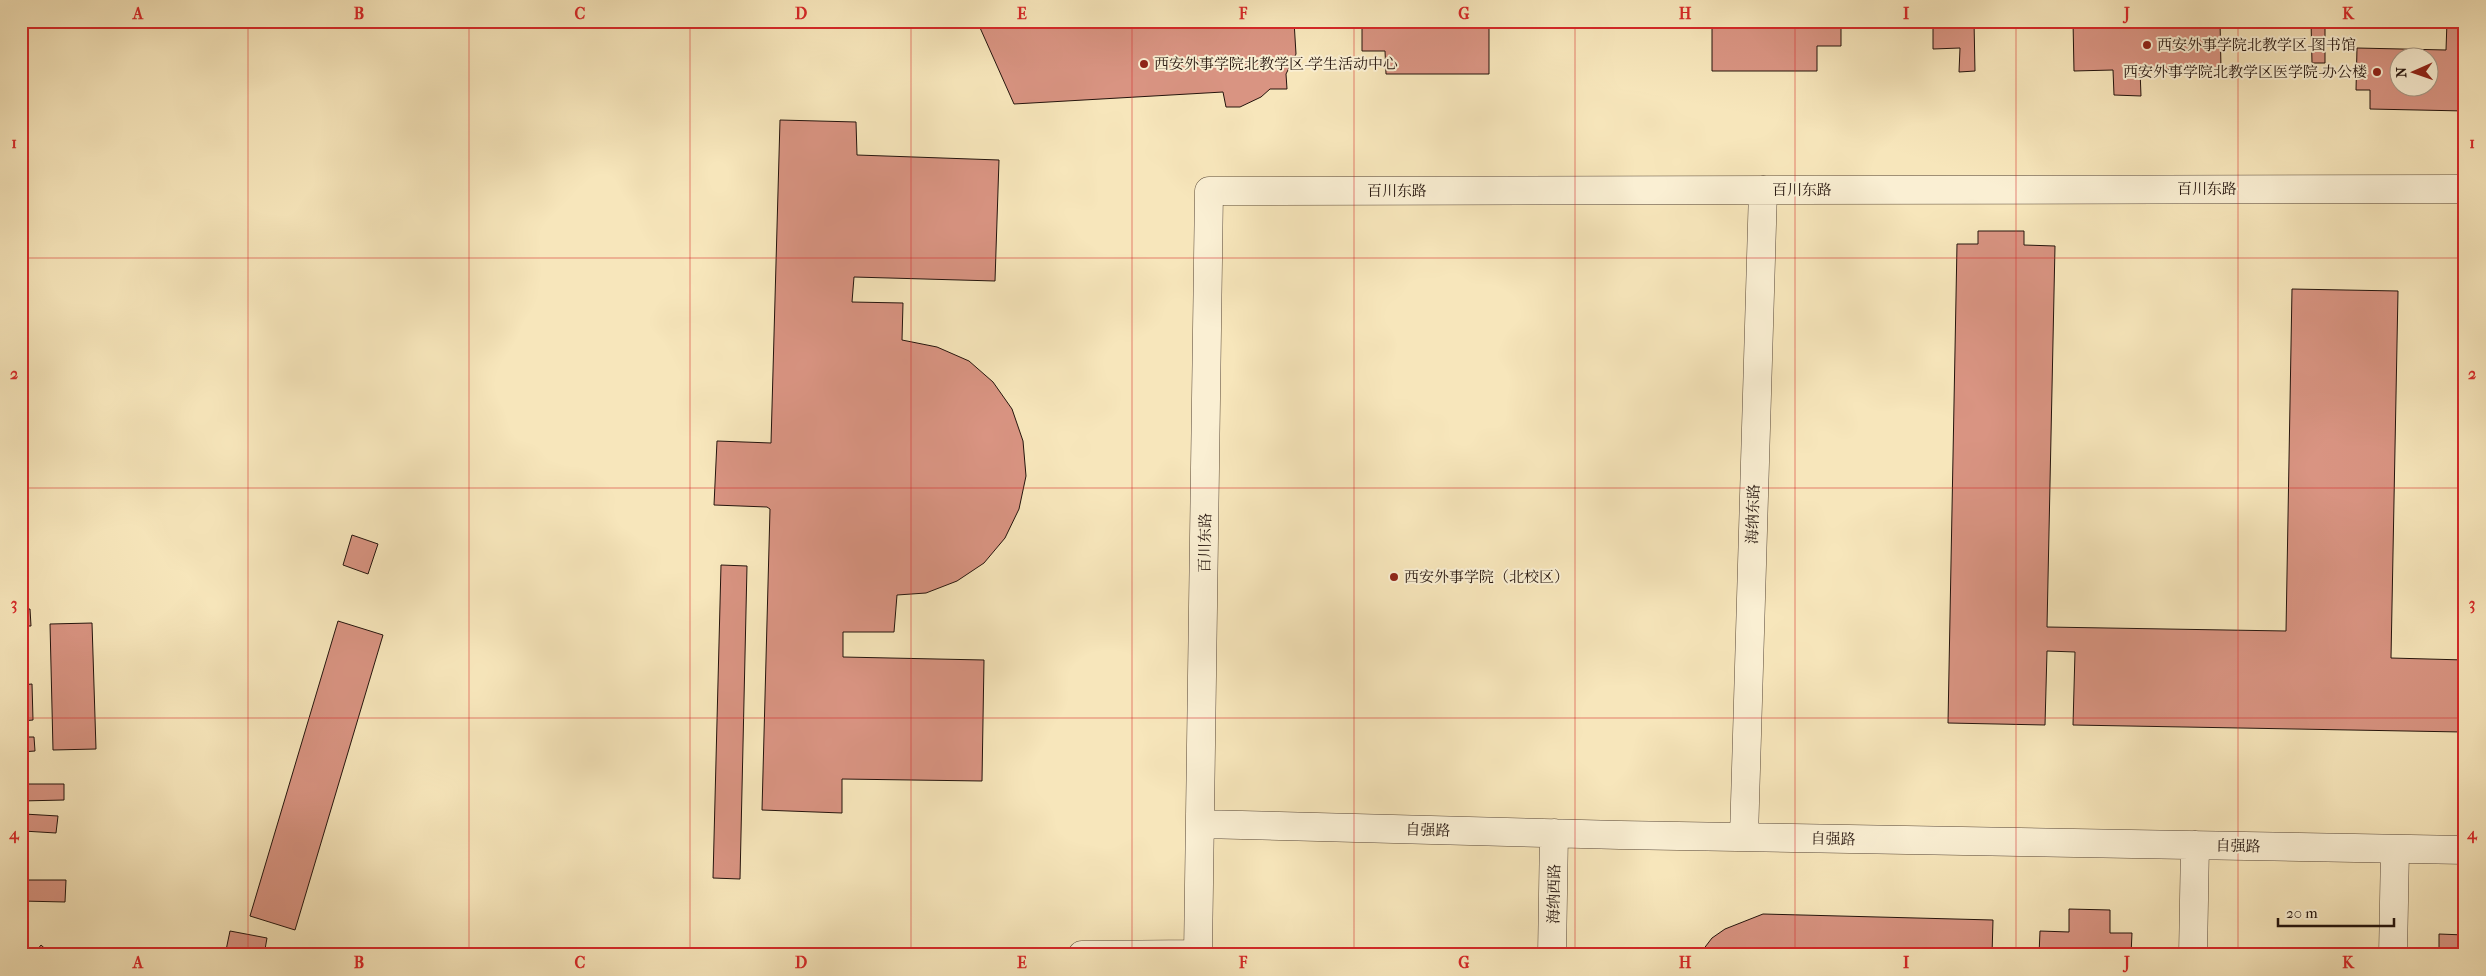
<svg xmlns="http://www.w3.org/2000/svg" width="2486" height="976" viewBox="0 0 2486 976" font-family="'IM FELL French Canon','Noto Serif SC',serif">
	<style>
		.building { fill: #d99482; stroke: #24140d; fill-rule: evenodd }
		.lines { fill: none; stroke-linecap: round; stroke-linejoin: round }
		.minor-casing { stroke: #594838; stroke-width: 29 }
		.minor { stroke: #faefd3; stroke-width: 28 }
		.grid { fill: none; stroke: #d62828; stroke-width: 1; stroke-opacity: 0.55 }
		.poi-dot { fill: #8f2418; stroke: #faefd3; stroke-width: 2 }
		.labels { text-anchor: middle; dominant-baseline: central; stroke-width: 4; stroke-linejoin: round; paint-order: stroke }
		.poi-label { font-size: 15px; fill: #24140d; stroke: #faefd3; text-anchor: start }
		.street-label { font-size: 15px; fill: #24140d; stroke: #faefd3 }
		.neatline { fill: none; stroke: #d62828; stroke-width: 2 }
		.grid-label { font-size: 16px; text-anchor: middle; font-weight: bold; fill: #d62828 }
	</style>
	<rect width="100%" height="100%" fill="#f7e6bb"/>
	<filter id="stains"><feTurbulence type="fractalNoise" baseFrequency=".004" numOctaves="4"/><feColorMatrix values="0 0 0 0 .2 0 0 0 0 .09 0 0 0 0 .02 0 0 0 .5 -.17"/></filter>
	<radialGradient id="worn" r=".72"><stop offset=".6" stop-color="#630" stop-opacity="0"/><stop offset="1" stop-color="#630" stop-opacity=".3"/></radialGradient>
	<path class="building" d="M977,21H1294L1296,54L1286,74L1287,89H1270L1261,97L1240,107H1226L1223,92L1014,104Z
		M1362,21H1489V74H1386L1385,51H1362Z
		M1712,21H1841V46H1817V71H1712Z
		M1933,21H1974L1975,71L1959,72L1960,48L1933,49Z
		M2073,21H2220L2221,68L2140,70L2141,96L2114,95L2113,70L2074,71Z
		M2311,21H2325V63H2312Z
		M2447,21H2465V111L2370,109V90H2356L2357,48L2446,50ZM2398,58H2428V88H2398Z
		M780,120L856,122L857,155L999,160L995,281L854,277L852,302L903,303L902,340L937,347L969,361L993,382L1012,409L1023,441L1026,476L1019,509L1005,538L984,563L957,581L926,593L897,595L894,632H843V657L984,660L982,781L842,779V813L762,810L770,509L767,507L714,505L717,441L771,443Z
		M1978,231H2024V245L2055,246L2047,627L2286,631L2292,289L2398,291L2391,658L2465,660V713H2462V732L2073,725L2075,652L2047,651L2045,725L1948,723L1957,244H1978Z
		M352,535L378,544L368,574L343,565Z
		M721,565L747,566L740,879L713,878Z
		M21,609H30L31,626H24L26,666H21Z
		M338,621L383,635L295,930L250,916Z
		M92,623L96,749L53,750L50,624Z
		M32,684L33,720L21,721V685Z
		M21,737H34L35,751L21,752Z
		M21,784H64V800L21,801Z
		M24,814L58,816L56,833L23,831Z
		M21,880H66L65,902L21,901Z
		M2069,909L2110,910V933H2132L2131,955H2039L2040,931L2069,932Z
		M1763,914L1993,920L1992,955H1699L1712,938L1725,929Z
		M230,931L267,938L264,955H225Z
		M2439,934L2465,935V955H2439Z
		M41,945L52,955H33Z"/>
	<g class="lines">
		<g class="minor-casing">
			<path id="minor" d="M1201,824L1620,835L2465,850
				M1744,837L1763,190
				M1082,955L1198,954L1209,191L2465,189
				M1552,955L1554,833
				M2193,955L2195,845
				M2393,955L2395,849"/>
		</g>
		<use href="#minor" class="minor"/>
	</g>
	<path class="grid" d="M248,21V955M469,21V955M690,21V955M911,21V955M1132,21V955M1354,21V955M1575,21V955M1795,21V955M2016,21V955M2238,21V955M21,258H2465M21,488H2465M21,718H2465"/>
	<g class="poi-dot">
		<circle cx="2147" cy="45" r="5"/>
		<circle cx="1144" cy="64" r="5"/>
		<circle cx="2377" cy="72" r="5"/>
		<circle cx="1394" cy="577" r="5"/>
	</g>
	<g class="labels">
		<g class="poi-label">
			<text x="2157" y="45">西安外事学院北教学区-图书馆</text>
			<text x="1154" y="64">西安外事学院北教学区-学生活动中心</text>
			<text x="2367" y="72" text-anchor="end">西安外事学院北教学区医学院-办公楼</text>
			<text x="1404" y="577">西安外事学院（北校区）</text>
		</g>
		<g class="street-label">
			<text x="2207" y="189">百川东路</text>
			<text x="1802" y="190">百川东路</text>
			<text x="1397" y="191">百川东路</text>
			<text transform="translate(1753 514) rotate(-88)">海纳东路</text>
			<text transform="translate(1205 543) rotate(-89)">百川东路</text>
			<text transform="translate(1428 830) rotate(2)">自强路</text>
			<text transform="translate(1833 839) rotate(1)">自强路</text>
			<text transform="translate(2238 846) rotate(1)">自强路</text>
			<text transform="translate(1554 894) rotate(-89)">海纳西路</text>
		</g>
	</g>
	<rect width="2486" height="976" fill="none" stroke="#f7e6bb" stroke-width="55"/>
	<g transform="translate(2414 72) rotate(268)"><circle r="24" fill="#faefd3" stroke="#a49784"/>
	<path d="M0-4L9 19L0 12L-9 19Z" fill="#8f2418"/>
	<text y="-8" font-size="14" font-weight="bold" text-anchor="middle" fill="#24140d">N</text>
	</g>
	<path d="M2278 918v8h116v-8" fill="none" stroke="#24140d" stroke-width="2.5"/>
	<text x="2286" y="918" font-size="15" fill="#24140d" stroke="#faefd3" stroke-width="4" paint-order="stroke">20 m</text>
	<rect x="28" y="28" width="2430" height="920" class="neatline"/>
	<g class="grid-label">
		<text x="138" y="19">A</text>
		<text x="359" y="19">B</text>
		<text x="580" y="19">C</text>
		<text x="801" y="19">D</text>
		<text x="1022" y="19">E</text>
		<text x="1243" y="19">F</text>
		<text x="1464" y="19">G</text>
		<text x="1685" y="19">H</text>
		<text x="1906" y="19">I</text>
		<text x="2127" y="19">J</text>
		<text x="2348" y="19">K</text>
		<text x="14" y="148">1</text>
		<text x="2472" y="148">1</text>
		<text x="14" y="379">2</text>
		<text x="2472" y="379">2</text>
		<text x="14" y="609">3</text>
		<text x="2472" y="609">3</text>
		<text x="14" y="839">4</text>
		<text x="2472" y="839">4</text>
		<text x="138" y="968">A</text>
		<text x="359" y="968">B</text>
		<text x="580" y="968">C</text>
		<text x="801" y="968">D</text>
		<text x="1022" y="968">E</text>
		<text x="1243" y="968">F</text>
		<text x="1464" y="968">G</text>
		<text x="1685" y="968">H</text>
		<text x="1906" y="968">I</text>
		<text x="2127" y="968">J</text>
		<text x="2348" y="968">K</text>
	</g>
	<rect width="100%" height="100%" filter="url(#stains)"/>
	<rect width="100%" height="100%" fill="url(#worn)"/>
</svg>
